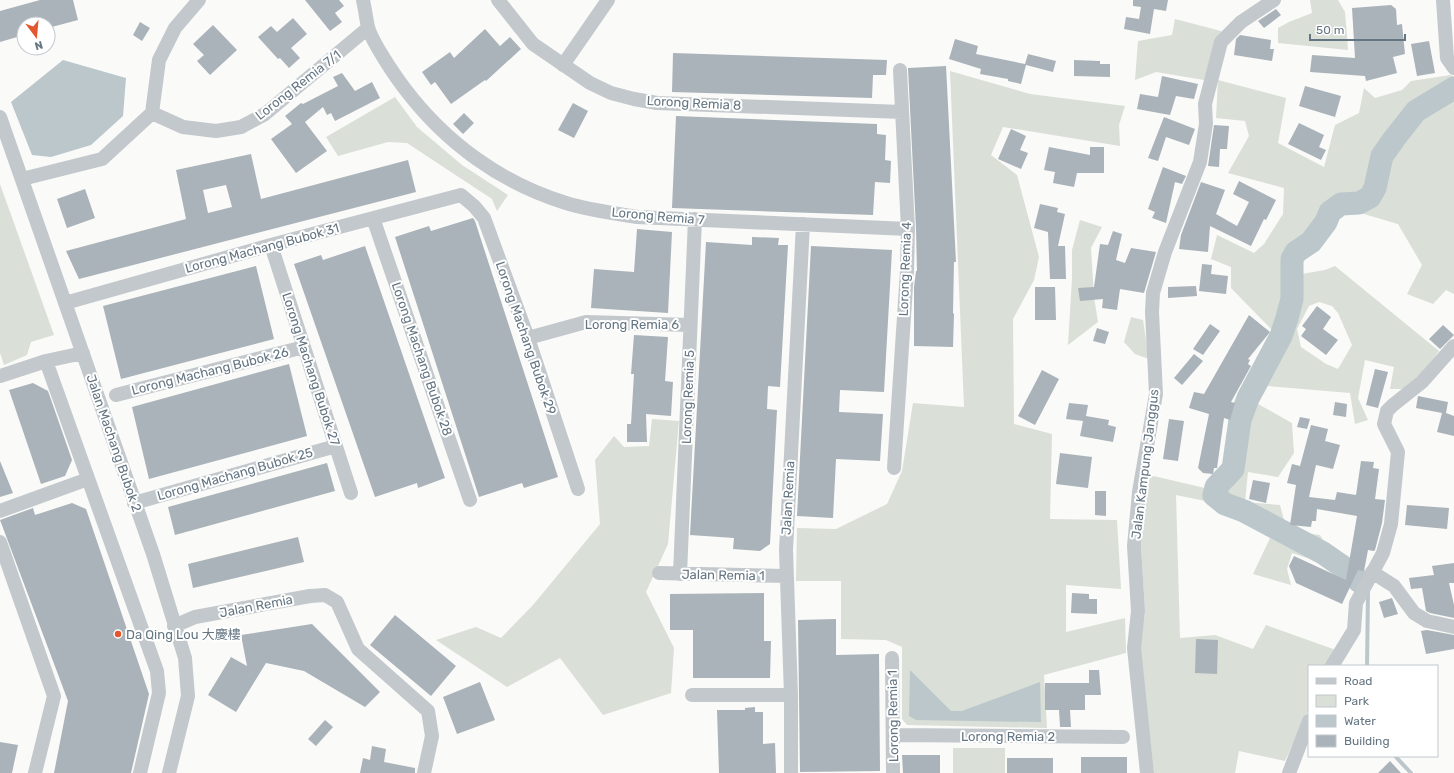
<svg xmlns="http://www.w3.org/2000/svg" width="1454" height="773" viewBox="0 0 1454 773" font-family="Rubik,'Noto Sans SC',sans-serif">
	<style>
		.green { fill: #dadfd7; fill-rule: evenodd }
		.water { fill: #bbc7cb }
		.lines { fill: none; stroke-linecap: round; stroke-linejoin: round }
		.stream { stroke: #bbc7cb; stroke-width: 4 }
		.river { stroke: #bbc7cb; stroke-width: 23 }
		.building { fill: #aab3b9; fill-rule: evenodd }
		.minor { stroke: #c3c8cc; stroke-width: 14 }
		.poi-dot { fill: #e4572e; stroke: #fff; stroke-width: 1.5 }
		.labels { text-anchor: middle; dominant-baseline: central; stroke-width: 4; stroke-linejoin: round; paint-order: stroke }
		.street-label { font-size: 13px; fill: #657683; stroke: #fff }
		.poi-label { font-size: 13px; fill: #657683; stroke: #fff; text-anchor: start }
	</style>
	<rect width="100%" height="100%" fill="#fafaf8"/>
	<path class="green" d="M1310,0H1338L1345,12L1348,50L1278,43V28L1289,22L1312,13Z
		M1175,19L1221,31L1204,80L1156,72L1135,80L1138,41L1172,35Z
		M950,71L1030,94L1125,106L1119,125L1120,146L1003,127L991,155L1017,175L1039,257L1034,280L1013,319L1014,424L1052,434L1050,519L1117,520L1121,589L1066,585V632L1125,618L1126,653L1044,675L1047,728L907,725L902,719V647L886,640L841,639V581H796L797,528L836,529L887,504L902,471L913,403L964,407Z
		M1451,75L1454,77V294L1446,290L1433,304L1407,294L1422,265L1398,224L1347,209L1335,215L1315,246L1301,253L1296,263V275L1325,270L1335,266L1439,351L1417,380L1404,389H1390L1394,367L1365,360L1358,398L1368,420L1355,424L1350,393L1268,386L1258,404L1292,423L1294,453L1278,477L1248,472L1245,502L1280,505L1287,531L1320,535L1324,542L1337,553L1341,569L1292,553L1287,569L1291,585L1253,574L1272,534L1215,503L1176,495L1180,638L1215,635L1253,649L1266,625L1336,650L1329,666H1309V709L1285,761L1239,751L1235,773H1154L1140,650L1145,612L1141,546L1149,475L1205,488L1224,465L1236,403L1274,332L1231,288V267L1211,259L1217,235L1254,253L1264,244L1283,214L1284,188L1228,173L1249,136L1245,121L1216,118L1218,80L1286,98L1278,143L1324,167L1335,125L1359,113L1364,88L1375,98L1402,90L1411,81ZM1319,302L1332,306L1338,313L1352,345L1338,369L1326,364L1301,347L1297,329L1309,306Z
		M395,97L417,127L462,165L508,195L497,211L492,199L407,143L388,142L338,156L326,137Z
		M0,184L54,335L31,342L27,355L4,365L0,353Z
		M1080,220L1102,227L1091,248L1094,297L1098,322L1068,345L1072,279V250Z
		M1131,317L1143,320L1149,359L1135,354L1124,342Z
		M652,419L679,421L668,544L646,592L674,648L671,693L603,715L560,658L507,687L436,640L476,627L501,638L533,605L600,524L595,460L614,436L624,447L649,446Z
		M953,748H1005V773H953Z"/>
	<path class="water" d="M63,60L126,78L123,116L91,145L51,157L32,155L11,102Z
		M910,670L951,711H962L1040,682L1041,722L916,720L909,716Z"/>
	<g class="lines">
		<path class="stream" d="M1367,666L1368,591
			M1395,756L1411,773"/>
		<path class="river" d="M1360,582L1346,569L1323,553L1244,511L1225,504L1214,495L1216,487L1233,469L1240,420L1248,398L1281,336L1287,318L1292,299V259L1296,252L1311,242L1326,222L1330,212L1341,204L1359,203L1370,197L1375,188L1382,156L1394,139L1416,111L1454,88"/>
	</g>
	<path class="building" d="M40,0H73L78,20L48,28V24H24V35L0,42V11Z
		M305,0H339L344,6L335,13L342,22L330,31Z
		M1133,0H1168L1166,11L1154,9L1150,34L1124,29L1126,17L1139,19L1141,7L1133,6Z
		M1391,5L1396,9L1397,25L1402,24L1405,54L1393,57L1397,73L1366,81L1365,76L1310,72L1312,55L1355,58L1352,8Z
		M1276,9L1281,15L1264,28L1258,21Z
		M293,18L307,34L291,48L300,58L289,68L280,58L278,59L258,37L271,26L277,32Z
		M140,22L150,28L142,41L133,35Z
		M213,25L237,50L210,75L197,61L204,55L193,44Z
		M485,29L500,46L510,37L521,49L486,81L485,80L451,104L435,82L431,85L422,72L450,52L454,58Z
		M1240,35L1271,40L1270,49H1274L1272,61L1234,55L1236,39Z
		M955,39L978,46L976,54L1025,64L1028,54L1056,61L1053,72L1026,65L1021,84L1008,81V79L980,74L981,69L949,59Z
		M1429,41L1435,73L1417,76L1411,44Z
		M673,53L887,60L886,75H873L872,98L672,92Z
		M1074,60L1100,61V64H1110V77L1074,76Z
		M946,66L956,262H954L953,313L954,314L953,347L914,346V287L916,271H917L916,229L908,68Z
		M342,73L355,91L372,82L380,98L335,121L331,113L327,115L323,107L305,122L327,151L296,173L271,139L292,124L285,116L301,103L303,104L338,86L333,77Z
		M1162,76L1198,84L1194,99L1176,96L1170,115L1137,109L1140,94L1158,97Z
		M1305,86L1341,96L1335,117L1299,106Z
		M573,103L588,111L574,138L558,130Z
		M464,113L474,123L463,134L453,124Z
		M676,116L877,124V134L886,135L885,160L891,161L890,183L875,182L873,215L672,208Z
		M1164,117L1195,129L1189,145L1166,137L1158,161L1148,158Z
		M1299,123L1324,135L1319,147L1326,150L1321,160L1288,144Z
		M1214,125L1229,126L1227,149H1220L1219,167L1208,166Z
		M1011,129L1026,136L1020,150L1028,153L1021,169L998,159Z
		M1049,147L1090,155V147H1104V173H1077L1074,187L1053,183L1055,172L1044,170Z
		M251,154L261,199L408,160L416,192L79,279L66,251L186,219L176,170ZM226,185L232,207L208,213L203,190Z
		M1163,167L1186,176L1182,184L1175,182L1166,223L1152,218L1155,212L1148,209Z
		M1239,181L1276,200L1266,220L1264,219L1251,246L1210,226L1208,252L1179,249L1181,235L1201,182L1225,190L1216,214L1237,226L1249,202L1233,194Z
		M85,189L95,218L67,228L57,199Z
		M1040,204L1058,208L1057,212L1065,214L1058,246H1065L1066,279H1050L1048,232L1034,228Z
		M473,218L475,221L558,477L524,488L522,483L479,497L395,237L429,226L431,231Z
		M637,229L672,232L668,313L591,308L594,269L634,272Z
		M1113,231L1122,234L1116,260L1125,263L1131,248L1156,252L1144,293L1120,289L1117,310L1102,308L1103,299L1080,301L1078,288L1094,287L1100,244L1108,245Z
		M752,237L779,238L778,245H788L780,387L768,386L767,409L777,410L770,544L760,551L733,549L734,538L690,535L706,242L752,245Z
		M365,246L445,478L418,488L417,483L375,497L294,264L321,255L323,260Z
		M811,246L892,250L884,392L840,390L839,412L883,414L880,461L836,459L833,518L797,516Z
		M1202,264L1212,265L1211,274L1228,276L1226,294L1199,291Z
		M256,266L274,339L121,379L103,306Z
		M1196,286L1197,296L1168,298V287Z
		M1035,287H1055L1056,320H1035Z
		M1317,306L1331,317L1323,329L1338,340L1326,355L1301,336L1306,329L1302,326Z
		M1249,315L1270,332L1248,359L1250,360L1248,364L1251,366L1231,402L1235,403L1230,420L1224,418L1217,468H1214L1213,474L1203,473L1198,468L1209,414L1189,408L1194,392L1204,394Z
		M1210,324L1220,331L1203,355L1193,349Z
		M1443,325L1454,335L1440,349L1429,339Z
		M1097,328L1109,332L1105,344L1093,341Z
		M634,335L668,337L665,381L673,382L671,416L646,414L647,442H627V424H631L634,374H631Z
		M1194,354L1203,361L1182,385L1174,378Z
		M289,364L307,436L149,479L132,407Z
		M1375,369L1388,372L1378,408L1366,405Z
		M1042,370L1059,379L1035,425L1018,416Z
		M33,383L48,391L72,460L65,476L41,484L9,390Z
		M1418,396L1448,402L1446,413L1454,416V436L1437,432L1442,413L1416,408Z
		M1335,402L1347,404L1346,417L1333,415Z
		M1069,403L1088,405L1086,416L1109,420L1108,425L1116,427L1113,442L1080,436L1083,421L1066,419Z
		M1300,417L1310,419L1307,429L1297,427Z
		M1169,419L1184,421L1178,461L1163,459Z
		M1311,425L1328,429L1325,441L1340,445L1333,469L1316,465L1309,497L1335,500L1337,492L1356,495L1361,461L1374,462L1373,468L1379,469L1375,499L1385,500L1382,523L1375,550L1374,551L1368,550L1364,571L1358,570L1342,604L1296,583L1289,566L1294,556L1346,580L1357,516L1317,509L1316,521H1312L1311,527L1290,525L1296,485L1287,483L1292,464L1300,466Z
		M1060,453L1092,457L1088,488L1056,484Z
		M0,461L13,493L0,497Z
		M327,463L335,491L175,535L168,507Z
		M1253,480L1270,483L1266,503L1249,499Z
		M1095,491H1106V516L1095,515Z
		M72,503L86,509L149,694L131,773H54L68,701L0,520L33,508L35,515Z
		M1407,505L1449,508L1447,529L1405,525Z
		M298,537L304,562L193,588L188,564Z
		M1454,563V583H1449L1454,605V618L1430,613L1426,611L1422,588L1411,589L1409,578L1434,575L1432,566Z
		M764,593V641H771L770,678H693V630H670V594Z
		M1072,593L1089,594V599H1097V614L1071,613Z
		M1392,598L1398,614L1384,618L1379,602Z
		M395,615L456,666L431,696L370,645Z
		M836,619V655L879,654L880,771L800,772L798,620Z
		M312,624L380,692L365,707L304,671L266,663L236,712L208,695L231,657L247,666L241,635Z
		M1427,630L1454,635V649L1426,654L1421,631Z
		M1196,639L1218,640L1217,674L1195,673Z
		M1089,670H1099L1101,695H1085V710H1070L1071,727H1060L1059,710H1045V683H1089Z
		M480,682L495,720L457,734L443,697Z
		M755,707V712H763V744L775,743L776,773H719L717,710H745V708Z
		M325,720L333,727L316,746L308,739Z
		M0,742L18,745L12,773H0Z
		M372,746L386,749L384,762L415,768V773H360L363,758L370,760Z
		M902,755H940V773H903Z
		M1081,757H1127V773H1081Z
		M1007,758H1053V773H1007Z
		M1390,761L1401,773H1378Z"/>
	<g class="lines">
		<path class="minor" d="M363,0C365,9 366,18 368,27C372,42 395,76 405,89C446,143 501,183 566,203C589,210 613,213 637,217L908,229
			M498,0L533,44L590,83L611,93L634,99L657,103L902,112
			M1443,0L1447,58L1454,68
			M563,65L608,0
			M152,113L183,127L216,131L241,127L265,114L368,28
			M0,117L153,554L185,658L188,696L169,773
			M22,179L102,159L152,113L159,60L175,28L199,0
			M373,218L470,500
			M271,245L351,493
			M65,303L271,245L461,195L474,206L484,218L528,338L578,489
			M528,338L586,322L690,325
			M46,361L157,671L159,693L140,773
			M0,376L46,361L83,353
			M116,395L304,347
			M894,468L907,271L908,229L900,70
			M134,503L336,446
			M0,511L88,479
			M0,542L54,696L35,773
			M1372,572L1394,586L1414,613L1427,621L1454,627
			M659,573L786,576
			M680,574L695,219
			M174,626L195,617L310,596L325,595L337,602L358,649L428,711L432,736L424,773
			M892,658L893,773
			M1332,666L1354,630L1356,603L1383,553L1391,524L1398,452L1384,424L1387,411L1393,405L1422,382L1454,346
			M692,695H791
			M893,735L1123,737
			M791,773V695L786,550L803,224
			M1147,773L1134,648L1138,611L1134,546L1139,492L1156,394L1152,312L1153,293L1165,252L1200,162L1206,124L1205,104L1221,42L1241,22L1274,0
			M1289,773L1309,721"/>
	</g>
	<circle class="poi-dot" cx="118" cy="634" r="4"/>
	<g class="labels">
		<g class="street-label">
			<text transform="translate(298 85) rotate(-38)">Lorong Remia 7/1</text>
			<text transform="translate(694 103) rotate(3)">Lorong Remia 8</text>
			<text transform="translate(658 216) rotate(5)">Lorong Remia 7</text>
			<text transform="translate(262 248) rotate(-15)">Lorong Machang Bubok 31</text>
			<text transform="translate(905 269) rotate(-88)">Lorong Remia 4</text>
			<text x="632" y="324">Lorong Remia 6</text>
			<text transform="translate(526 338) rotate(71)">Lorong Machang Bubok 29</text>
			<text transform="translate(422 359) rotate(71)">Lorong Machang Bubok 28</text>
			<text transform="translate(311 369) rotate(72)">Lorong Machang Bubok 27</text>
			<text transform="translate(210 371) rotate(-14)">Lorong Machang Bubok 26</text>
			<text transform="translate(688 397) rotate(-88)">Lorong Remia 5</text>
			<text transform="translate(114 443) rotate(71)">Jalan Machang Bubok 2</text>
			<text transform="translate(1145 464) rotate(-83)">Jalan Kampung Janggus</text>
			<text transform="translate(235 474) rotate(-16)">Lorong Machang Bubok 25</text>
			<text transform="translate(788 498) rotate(-87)">Jalan Remia</text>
			<text transform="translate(723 575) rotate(1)">Jalan Remia 1</text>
			<text transform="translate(256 606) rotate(-11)">Jalan Remia</text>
			<text transform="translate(893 716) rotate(-91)">Lorong Remia 1</text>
			<text x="1008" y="736">Lorong Remia 2</text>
		</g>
		<g class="poi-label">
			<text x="126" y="634">Da Qing Lou 大慶樓</text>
		</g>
	</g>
	<rect x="1308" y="665" width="130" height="92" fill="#ffffff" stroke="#c1c8cd"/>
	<rect x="1316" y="678" width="20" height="6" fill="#c3c8cc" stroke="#c1c8cd"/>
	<text x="1344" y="685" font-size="12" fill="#657683">Road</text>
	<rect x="1316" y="695" width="20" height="12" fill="#dadfd7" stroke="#c1c8cd"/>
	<text x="1344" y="705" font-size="12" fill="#657683">Park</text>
	<rect x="1316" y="715" width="20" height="12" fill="#bbc7cb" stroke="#c1c8cd"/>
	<text x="1344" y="725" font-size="12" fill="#657683">Water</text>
	<rect x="1316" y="735" width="20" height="12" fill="#aab3b9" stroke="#c1c8cd"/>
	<text x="1344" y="745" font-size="12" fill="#657683">Building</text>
	<g transform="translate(36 36) rotate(164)"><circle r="19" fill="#ffffff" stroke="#c1c8cd"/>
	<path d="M0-3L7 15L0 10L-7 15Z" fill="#e4572e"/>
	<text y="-6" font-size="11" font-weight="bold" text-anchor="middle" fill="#657683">N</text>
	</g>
	<path d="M1310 34v6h95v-6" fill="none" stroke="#657683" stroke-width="2"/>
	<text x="1316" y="34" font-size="12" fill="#657683" stroke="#ffffff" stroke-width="3" paint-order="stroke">50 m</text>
</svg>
